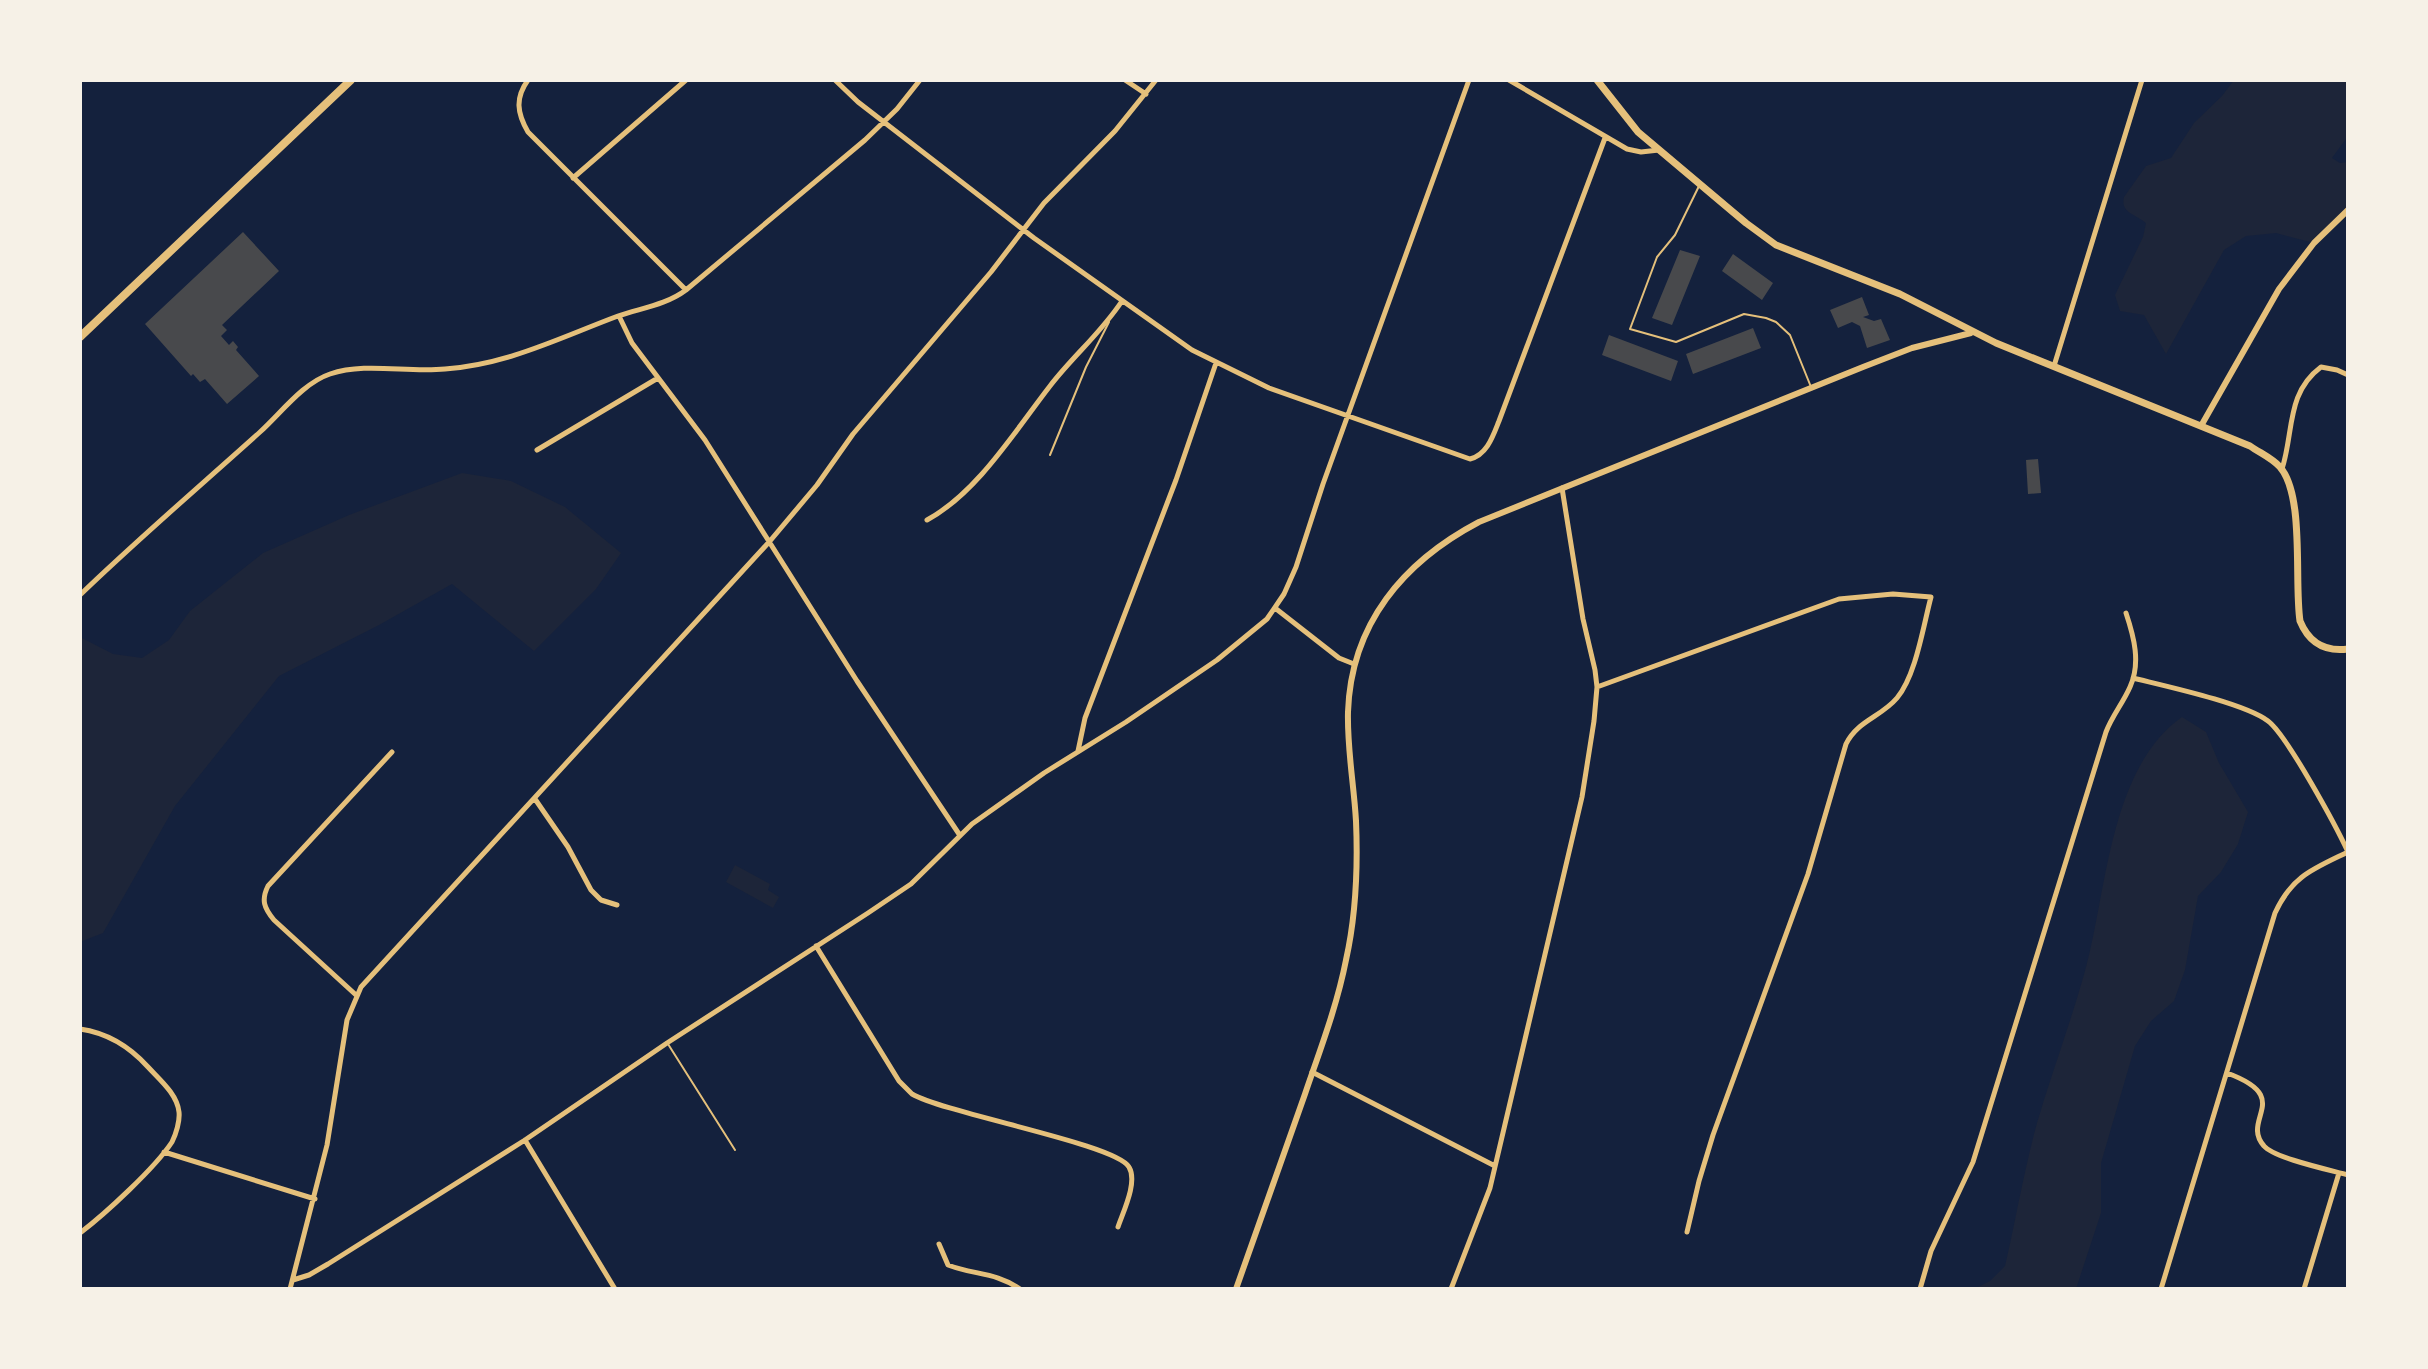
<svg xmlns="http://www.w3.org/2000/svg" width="2428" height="1369" viewBox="0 0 2428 1369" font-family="'PT Sans Narrow',sans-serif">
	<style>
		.green { fill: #1d2539 }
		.building { fill: #48494c }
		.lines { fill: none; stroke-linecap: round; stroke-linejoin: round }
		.service { stroke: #e5c07b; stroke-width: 2 }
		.minor { stroke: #e5c07b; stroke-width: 5 }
		.tertiary { stroke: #e5c07b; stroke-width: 6 }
		.secondary { stroke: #e5c07b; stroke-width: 7 }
		.primary { stroke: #e5c07b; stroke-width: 8 }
	</style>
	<rect width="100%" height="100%" fill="#14213d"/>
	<path class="green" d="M2234,80H2348V136L2332,158L2340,163L2348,162V210L2314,243L2276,233L2246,236L2224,250L2166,354L2144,315L2120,311L2115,295L2143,237L2146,223C2136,214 2120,213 2124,197L2146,166L2171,158L2194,123L2222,96Z
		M462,473L511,481L565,507L621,553L596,589L534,651L452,584L379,625L279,676L175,806L103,933L80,942V637L113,654L142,658L169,640L190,611L263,553L349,515Z
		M2182,717L2206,732L2219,763L2248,812L2238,844L2221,872L2198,896L2185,970L2174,1001L2151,1021L2135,1046L2101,1163V1213L2076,1289H1974L1990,1281L2005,1266C2016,1219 2024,1170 2037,1123C2051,1075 2069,1027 2083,978C2107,898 2107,770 2182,717Z
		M735,865L770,884L768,890L779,897L773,908L726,882Z"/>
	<path class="building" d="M243,232L279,271L222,325L227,330L221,336L229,345L233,341L238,347L236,350L259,376L227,404L205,379L200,382L193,374L191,376L145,324Z
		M1680,250L1700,256L1672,325L1652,318Z
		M1733,254L1773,283L1762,300L1722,271Z
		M1862,297L1869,315L1863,317L1874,321L1881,319L1890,340L1867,348L1860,326L1852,322L1838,328L1830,310Z
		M1753,328L1761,348L1693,374L1686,354Z
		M1609,335L1678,361L1671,381L1602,355Z
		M2038,459L2041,493L2028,494L2026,460Z"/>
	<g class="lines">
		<path class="service" d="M1699,186L1675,235L1657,257L1630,329L1676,342L1744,314L1766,318L1776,322L1790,335L1811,387
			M1050,455L1086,367L1109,322
			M668,1044L735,1150"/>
		<path class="minor" d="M528,80C515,98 517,113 528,132L686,290
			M835,80L858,102L1034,238L1192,350L1269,388L1470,459C1487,455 1493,436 1499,421L1605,138
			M1125,80L1146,94
			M1509,80L1627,149L1641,152L1659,150
			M573,178L686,80
			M619,316L632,343L705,440L857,681L959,834
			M2054,366L2142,80
			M537,450L658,378
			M2282,469C2294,432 2286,393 2321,367L2337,370L2348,375
			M927,520C977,493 1015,431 1050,386C1073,356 1101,333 1122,301
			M80,595C138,539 200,486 260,432C281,413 303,383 330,374C366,362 407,373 445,369C509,364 559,338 618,316C641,308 666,305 686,290L865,140L897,109L920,80
			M1275,608L1339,658L1354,664
			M2133,678C2165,686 2244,703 2268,721C2287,735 2337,828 2348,852
			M1597,687L1839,599L1893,594L1931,597C1923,627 1916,675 1897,698C1881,717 1857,721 1846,744L1808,874L1713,1135L1699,1181L1687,1232
			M1078,751L1085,718L1176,480L1216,363
			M535,799L568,847L591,890L601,900L617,905
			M816,946L899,1081L912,1094C947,1114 1116,1144 1129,1167C1138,1182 1123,1212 1118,1227
			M356,995L274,920C264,908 261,900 268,886L392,752
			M80,1029C108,1033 130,1047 148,1067C160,1080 177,1094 179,1112C180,1121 176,1134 172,1142C155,1168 105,1214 80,1233
			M1312,1072L1495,1166
			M2227,1073C2295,1098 2240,1119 2264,1146C2274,1158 2330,1170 2348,1175
			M525,1140L615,1289
			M164,1152L315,1199
			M939,1244L948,1265C974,1275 996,1272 1020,1289
			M293,1280L309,1275L328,1264L525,1140L667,1043L868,913L911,884L972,824L1044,773L1126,722L1217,660L1267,619L1284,594L1296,567L1323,484L1469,80
			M290,1289L327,1145L347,1020L361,987L770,541L817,485L853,434L991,272L1044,203L1115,131L1156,80
			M1451,1289L1490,1188L1582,797L1594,721L1597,687L1595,670L1583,619L1562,488
			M1920,1289L1931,1251L1973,1162L2106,732C2112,716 2123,703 2130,687C2141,663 2134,637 2126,613
			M2161,1289L2275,913C2292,876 2313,869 2348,852
			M2304,1289L2339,1173"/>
		<path class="tertiary" d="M2201,426L2279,289L2314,243L2348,210
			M1236,1289C1259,1224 1282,1159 1305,1094C1320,1050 1337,1006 1346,960C1356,915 1358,868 1356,821C1354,785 1347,749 1348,712C1351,624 1403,562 1479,522L1863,367L1912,348L1971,333"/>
		<path class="secondary" d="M1597,80L1638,132L1746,223L1776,245L1900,294L1996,343L2250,446C2260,453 2272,458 2280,467C2305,496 2294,582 2300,621C2309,643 2325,652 2348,649"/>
		<path class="primary" d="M80,337L351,80"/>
	</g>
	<rect width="2428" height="1369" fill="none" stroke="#f6f1e7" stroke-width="164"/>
</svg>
